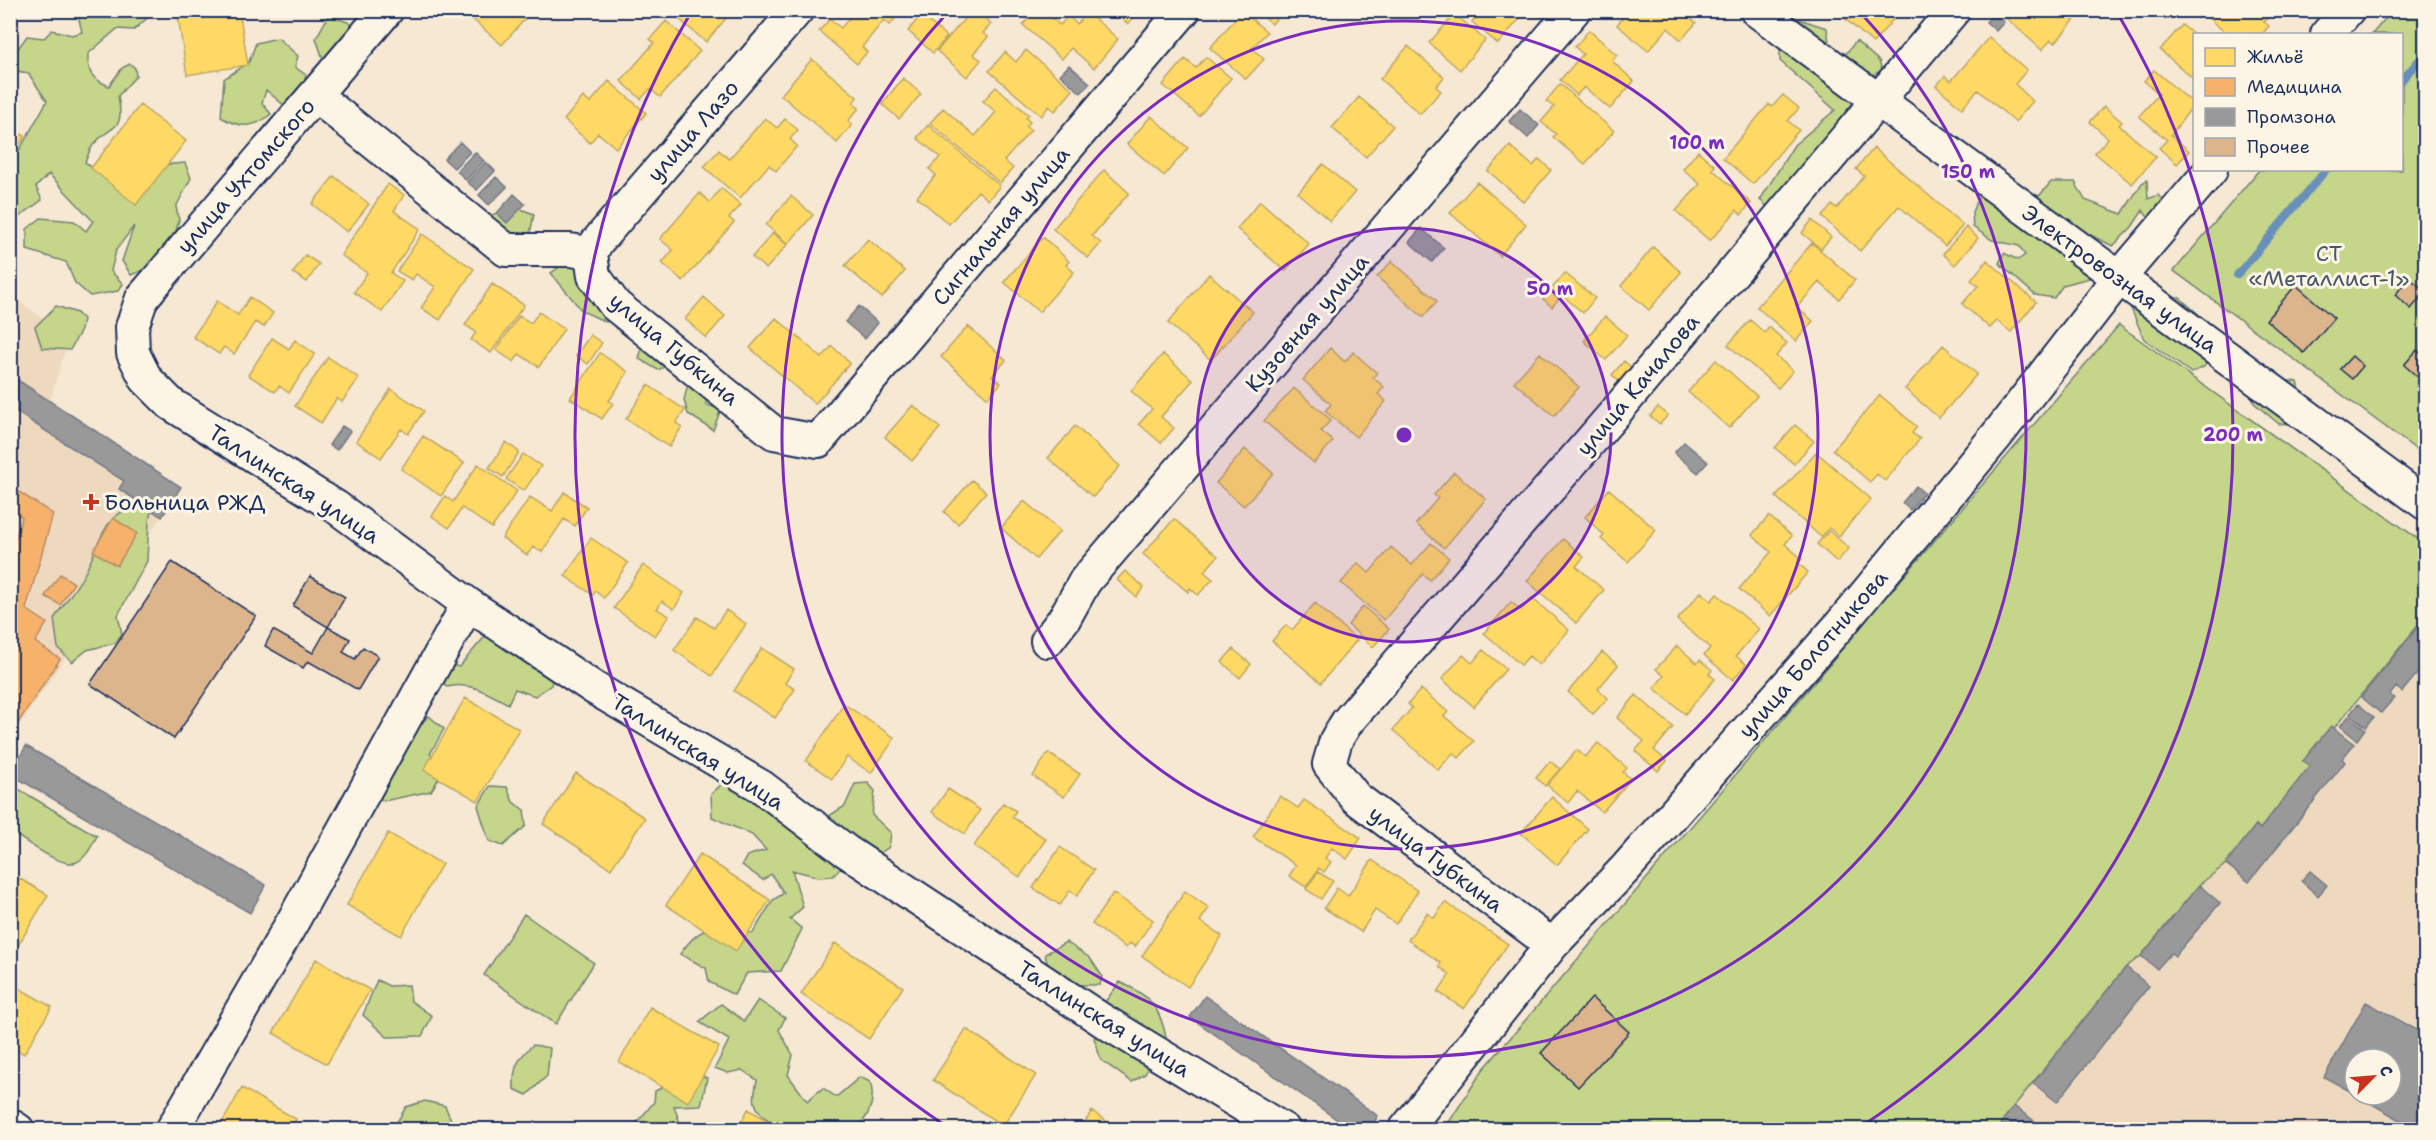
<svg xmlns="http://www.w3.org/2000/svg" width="2436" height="1140" viewBox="0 0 2436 1140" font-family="'Shantell Sans',sans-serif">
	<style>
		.built { fill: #eed9be; fill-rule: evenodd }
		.green { fill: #c5d589; stroke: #708274; stroke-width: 1.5 }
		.homes { fill: #ffd966; stroke: #bba664; stroke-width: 1.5 }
		.health { fill: #f6b26b; stroke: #b48b67; stroke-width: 1.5 }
		.industry { fill: #999; stroke: #737987; stroke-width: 1.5 }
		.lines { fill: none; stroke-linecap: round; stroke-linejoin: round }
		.stream { stroke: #6790ba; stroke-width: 8 }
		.building { fill: #dcb58d; stroke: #1b2f5e; stroke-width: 1.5 }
		.minor-casing { stroke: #1b2f5e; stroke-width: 36 }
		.minor { stroke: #fcf5e5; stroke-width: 32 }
		.ring { fill: none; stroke: #7b2cbf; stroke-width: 3 }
		.poi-dot { fill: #c8321e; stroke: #fcf5e5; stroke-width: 2 }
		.labels { text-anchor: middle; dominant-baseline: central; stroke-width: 6; stroke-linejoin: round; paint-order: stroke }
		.street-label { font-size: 22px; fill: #1b2f5e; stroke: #fcf5e5 }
		.park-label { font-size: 22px; fill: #465869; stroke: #fcf5e5 }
		.poi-label { font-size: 22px; fill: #1b2f5e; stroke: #fcf5e5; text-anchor: start }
		.centre { fill: #7b2cbf; stroke: #fcf5e5; stroke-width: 3 }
		.ring-label { font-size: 18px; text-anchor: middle; font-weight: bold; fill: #7b2cbf; stroke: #fcf5e5; stroke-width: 6; stroke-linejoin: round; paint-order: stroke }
	</style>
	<rect width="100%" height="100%" fill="#f6e8d3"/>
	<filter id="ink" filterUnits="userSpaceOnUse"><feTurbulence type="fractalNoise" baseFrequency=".0167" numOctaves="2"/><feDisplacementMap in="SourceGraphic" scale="12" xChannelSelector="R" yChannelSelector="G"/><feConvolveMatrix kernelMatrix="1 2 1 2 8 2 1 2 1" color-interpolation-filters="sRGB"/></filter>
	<g filter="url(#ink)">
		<path class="built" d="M11,296L69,337L50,400L181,487L11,738Z
			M2425,617V1129L2003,1130L2005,1127L2001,1123L2014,1106L2126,967L2141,956L2199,885L2226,864L2256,825L2260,828L2309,766L2303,761L2331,726L2334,728L2361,697ZM2355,1059H2391V1095H2355Z"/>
		<path class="green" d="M77,11H155L134,30L117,29L88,54C87,73 92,79 109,86L122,68L130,64L135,68L136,76L118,96C125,134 113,122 94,144C90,148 88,156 85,162L123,191L161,165L185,163L191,178L176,207L179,220L168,260L131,275L122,261L134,226L116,250L111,271L123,284L118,291L90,296L75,283L66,262L27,250V229L41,218L74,221L86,231L93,221L49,174L36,187L42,200L11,223L13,185L11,165L47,101L28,73L17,71L11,58L27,36L44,38L52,30L72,35L82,32Z
			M2392,11H2425V456L2174,271L2259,170H2402V34H2372Z
			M329,15L350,23L355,48L326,68L316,38Z
			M1799,19L1827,28L1831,56H1844L1856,41L1879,61L1882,70L1871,76L1863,102L1845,113L1851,138L1768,207L1760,200L1794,145L1835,110L1780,61V34Z
			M278,38L298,56L295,67L306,75L299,99L286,107L266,90L262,103L271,114C254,129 239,128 221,117L224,79L249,62L256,43Z
			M2147,180L2148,199L2158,195L2171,206L2153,222L2143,210L2132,227L2113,246L2080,230L2097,276L2063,285L2054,298L2035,295L1999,263L2004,253L2018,260L2025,255L2019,246L1992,240L1973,227L1972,212L1982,189L2009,206L2040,195L2051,182H2075L2085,200L2122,214L2142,183Z
			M513,206L534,214L526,254L487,217Z
			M568,261L586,271L616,311L606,322L582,311L551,273Z
			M2139,298H2180L2226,338L2204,367L2191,373L2144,339L2130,306Z
			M56,306L77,313L83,319L81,330L70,350L42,348L35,327Z
			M2119,325L2425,544V617L2334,728L2331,726L2303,761L2310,766L2260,829L2256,825L2226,864L2199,885L2141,956L2126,967L2014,1106L2001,1123L2005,1127L2003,1129L1444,1130L1482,1071L1837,656L1828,649L1883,580L1894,588Z
			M643,342L673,363L658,370L639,359Z
			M2267,378L2298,382L2303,401L2292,423L2279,424L2254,403L2252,394Z
			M689,379L706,393V405L721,409L713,430L688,414L684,400Z
			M153,503L149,520L147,561L118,615L122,634L115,643L87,650L72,662L58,648L54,619C64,603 77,588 86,571C104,535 103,508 153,503Z
			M487,634L554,674L551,685L535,696L515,689L508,704C488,693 470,681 447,687L434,676L442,662L459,667Z
			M429,716L444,729L430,754L446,767L431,791L384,801L363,785L370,771Z
			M868,783L875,791L872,815L891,833L889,847L874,857L848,861L833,876L819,877L792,870L803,907L790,919L802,929L781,971L747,973L734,995L709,982L706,968L680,954C703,920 717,927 753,933L773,900L784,893L771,874L763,880L742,865L747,856L766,850L752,835L712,817L711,794L722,784L735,790L750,786L826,818L845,806L855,784Z
			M10,784L97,836C92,845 87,857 77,862C61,869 25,840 11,832Z
			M490,786L507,787L513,802L524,810L526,826L503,846L489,841L478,806Z
			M524,914L594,963L556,1024L484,975Z
			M1066,942L1090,958L1102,976L1100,985H1078L1049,971L1045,954Z
			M377,980L389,986L409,985L411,1001L432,1016L422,1036L387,1037L363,1015Z
			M1120,982C1150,996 1159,1005 1166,1037L1145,1074L1132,1082L1101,1060L1094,1038L1101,1031L1104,1003Z
			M758,1000L785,1018L779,1030L793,1055L788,1075L807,1101L823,1088L836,1097L860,1077L870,1082C876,1100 870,1115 857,1129C829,1130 766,1138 755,1103C753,1097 756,1087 757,1080L742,1070L728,1073L715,1068L729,1040L699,1022L721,1004L744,1021Z
			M533,1045L550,1048L547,1076L527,1095L514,1089C513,1068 517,1059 533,1045Z
			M693,1072L707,1078L701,1105L674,1106L682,1129L631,1130L654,1102L655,1091Z
			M425,1101L445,1106L455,1129H393L406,1107Z"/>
		<path class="homes" d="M177,10H239L248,65L187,75Z
			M474,10H527L530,13L502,45L469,16Z
			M673,10H733L706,42L672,13Z
			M856,10H902L890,25L884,20L862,47L867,52L857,64L819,31L830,19L841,28Z
			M972,10H995L987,20L991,24L983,33L988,37L973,54L981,60L967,77L937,51Z
			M1035,10H1043L1060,25L1068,16L1077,24L1087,12L1118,39L1094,68L1071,48L1062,59L1023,25Z
			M1113,10H1140L1128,24Z
			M1256,10H1283L1272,24Z
			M1482,10H1527L1498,44L1472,22Z
			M1629,10H1682L1696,23L1681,40L1668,28L1648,51L1617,25Z
			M1835,10H1901L1873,43Z
			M2012,10H2072L2078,16L2055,43L2051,40L2042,50L2006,18Z
			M2270,10L2272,13L2264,22L2269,26L2262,34H2227L2200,11Z
			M1242,11L1267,32L1252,48L1264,59L1246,79L1210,48Z
			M1455,14L1485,40L1460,70L1429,43Z
			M921,15L947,37L933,53L908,31Z
			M666,21L700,51L660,97L650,89L641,99L621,81L654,43L650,39Z
			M2182,25L2194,35V79L2160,50Z
			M1589,30L1617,55L1612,61L1634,81L1610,109L1584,87L1577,95L1560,80L1583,54L1575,47Z
			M1989,37L2027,70L2015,84L2033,101L2015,122L1978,90L1962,108L1936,86L1945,76L1951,81Z
			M1408,46L1444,77L1436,87L1441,91L1420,114L1380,79Z
			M1026,50L1073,90L1055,111L1049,106L1041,116L989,71L1005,52L1016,62Z
			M1206,57L1231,78L1199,116L1163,85L1185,59L1196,68Z
			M812,59L857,97L853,103L859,108L848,121L852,125L837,143L781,95Z
			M2154,70L2194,104L2171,135L2189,151L2177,164L2159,148L2167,140L2139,116L2159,94L2144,81Z
			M903,78L921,94L899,119L882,104Z
			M609,81L646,113L616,148L598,133L590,143L564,120L583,97L590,103Z
			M1560,84L1614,131L1585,164L1553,137L1556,134L1541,122L1554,107L1546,101Z
			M996,87L1029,115L1026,118L1030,122L1026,127L1031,130L1004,161L1013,168L1000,183L930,123L943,108L975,136L996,112L983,101Z
			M1783,95L1799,108L1788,121L1799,130L1753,184L1723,158L1769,104L1772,107Z
			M1359,97L1393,126L1366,157L1332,128Z
			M140,105L186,141L136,205L91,168Z
			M2104,106L2122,122L2119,125L2156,157L2132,184L2095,153L2108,138L2090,122Z
			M1151,116L1188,148L1164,176L1127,144Z
			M765,118L777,128L785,119L798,130L790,139L797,146L776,171L769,165L740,198L704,167L719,150L729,159Z
			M928,125L1000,186L988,200L978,191L949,224L917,197L936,175L929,169L940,157L917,138Z
			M10,128L25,136L10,160Z
			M1510,146L1533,166L1539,159L1551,170L1524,202L1488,171Z
			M1874,148L1963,225L1945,246L1899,206L1860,251L1822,217L1832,205L1837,208L1864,176L1856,169Z
			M1698,151L1715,166L1712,169L1751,203L1741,215L1737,210L1710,241L1676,211L1700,184L1683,169Z
			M1323,164L1355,192L1330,221L1298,193Z
			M1104,170L1129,193L1092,236L1101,243L1088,258L1053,229Z
			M334,176L369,204L347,232L312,204Z
			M1477,182L1526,224L1500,256L1450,213Z
			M388,184L404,195L394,211L420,229L391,273L403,281L382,312L354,292L367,273L341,255Z
			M721,188L741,205L729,218L734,222L683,281L662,263L673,250L660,239L700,193L710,202Z
			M791,196L813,215L788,244L766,225Z
			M1260,201L1309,244L1285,271L1237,229Z
			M1812,220L1831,237L1821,249L1802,233Z
			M1966,227L1978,238L1955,265L1943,254Z
			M773,233L787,245L766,269L752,257Z
			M422,234L474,269L440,320L421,308L435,287L416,274L412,280L397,271Z
			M1043,237L1069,261L1066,265L1074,272L1039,312L1004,282Z
			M868,239L905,271L882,298L845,266Z
			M1812,243L1855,280L1839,299L1819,282L1797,307L1813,321L1796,341L1757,307Z
			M1653,247L1681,272L1649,310L1621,286Z
			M305,255L319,264L307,282L293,273Z
			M1987,260L2036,302L2011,332L1997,321L1990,328L1962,304L1978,286L1971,280Z
			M1392,261L1437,301L1423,317L1377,277Z
			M1565,273L1595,298L1583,313L1562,295L1552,307L1543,299Z
			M1209,274L1253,312L1211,360L1168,323Z
			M492,284L524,305L491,353L471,340L476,332L465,325Z
			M250,297L273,313L264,327L255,322L234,354L224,347L219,354L193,337L217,301L238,315Z
			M704,297L725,316L706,338L685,319Z
			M539,312L564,329L539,367L519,354L514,362L496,350L519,316L531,323Z
			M1605,316L1627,335L1606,360L1584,341Z
			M776,318L822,358L832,346L850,363L815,404L750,348Z
			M1750,320L1765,333L1769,327L1787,343L1776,356L1793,371L1778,388L1728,345Z
			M968,326L1006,360L992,376L1001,383L988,398L941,357Z
			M590,335L602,343L588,364L576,356Z
			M272,338L289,349L295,340L315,354L289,393L279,386L275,392L248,375Z
			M1943,345L1977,374L1939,418L1905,389Z
			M1330,348L1345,362L1353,352L1377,373L1373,377L1384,387L1378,394L1386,401L1356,437L1325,411L1331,404L1303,380Z
			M600,353L628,372L609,401L613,403L602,419L570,398Z
			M1540,353L1579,387L1554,416L1514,382Z
			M1163,354L1193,380L1161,417L1174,428L1161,443L1139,424L1152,409L1131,391Z
			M328,357L359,378L342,402L337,398L321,423L295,406Z
			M1716,360L1757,396L1729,428L1688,392Z
			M1624,361L1634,370L1622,384L1612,375Z
			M648,385L685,410L676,423L682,427L669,447L626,419Z
			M1294,388L1331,420L1321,431L1333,441L1314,463L1264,421Z
			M391,389L424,411L408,434L401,429L381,458L356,441Z
			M1880,395L1917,427L1912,433L1920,439L1885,481L1877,474L1870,482L1833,450Z
			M913,405L940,428L912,461L885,437Z
			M1658,407L1668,415L1660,424L1650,416Z
			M1795,425L1814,441L1794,464L1775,448Z
			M1075,426L1120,466L1093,497L1048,458Z
			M423,436L464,463L441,496L401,469Z
			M506,442L519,452L503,477L489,468Z
			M1245,449L1273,473L1244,506L1216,483Z
			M1816,452L1871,499L1839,536L1829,528L1821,537L1776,497Z
			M523,454L541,466L524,491L506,479Z
			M478,464L517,491L492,528L462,508L449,528L432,516L445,496L453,502Z
			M1454,472L1486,499L1444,548L1416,524L1438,498L1434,495Z
			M972,480L986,492L958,524L944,512Z
			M1609,489L1656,530L1628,562L1601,539L1604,535L1585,517Z
			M564,492L587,507L575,526L564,519L542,552L533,547L527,555L502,538L530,497L552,511Z
			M1024,501L1060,531L1036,559L1001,528Z
			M1769,516L1792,536L1785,544L1802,559L1798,563L1808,572L1770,616L1739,589L1771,552L1752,535Z
			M1174,519L1218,556L1204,572L1213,579L1198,595L1190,588L1188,592L1143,554Z
			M1829,531L1849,548L1837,562L1817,544Z
			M591,538L628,563L604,598L595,591L593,595L565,576Z
			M1563,539L1584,557L1576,566L1604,590L1576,623L1527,581Z
			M1431,543L1449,558L1430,580L1423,574L1384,620L1341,583L1358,563L1369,573L1391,547L1412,565Z
			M643,565L684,593L674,609L662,601L657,609L669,616L655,636L614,608Z
			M1125,571L1144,587L1136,597L1117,580Z
			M1701,592L1711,601L1717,594L1759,629L1736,656L1746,664L1733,680L1704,655L1710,648L1677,620Z
			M1532,598L1569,630L1539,665L1529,656L1521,665L1484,633L1511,602L1521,610Z
			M1315,603L1357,640L1321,683L1272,641L1286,625L1292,630Z
			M1363,606L1389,629L1373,647L1348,625Z
			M726,610L746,624L712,676L674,650L697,617L714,628Z
			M1677,646L1697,663L1700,660L1712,670L1709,674L1715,679L1685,714L1654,688L1664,676L1656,669Z
			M762,648L794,669L785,683L795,689L775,718L734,691Z
			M1233,649L1251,664L1240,678L1222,662Z
			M1483,650L1506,669L1474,707L1442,679L1463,655L1472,663Z
			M1602,652L1618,665L1598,689L1608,698L1593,714L1568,692Z
			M1421,689L1448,712L1444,716L1474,741L1459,758L1453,753L1438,770L1393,730L1412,708L1408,704Z
			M1636,695L1673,727L1654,750L1667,761L1658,771L1635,751L1644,741L1617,718Z
			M465,698L519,729L478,801L424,770Z
			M844,704L895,738L871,773L847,757L832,779L806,761Z
			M1598,743L1627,768L1623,772L1631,779L1602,812L1577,791L1568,803L1547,785L1577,750L1585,757Z
			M1048,753L1080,774L1064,797L1033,776Z
			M1550,761L1560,769L1545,786L1536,778Z
			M576,773L645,818L611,869L543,824Z
			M948,789L980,810L965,834L932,812Z
			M1280,796L1298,808L1304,800L1361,838L1347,859L1332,848L1325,858L1331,862L1324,872L1319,868L1306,887L1289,876L1296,865L1253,837Z
			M1552,797L1588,829L1557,865L1521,833Z
			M1003,803L1016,811L1012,817L1046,839L1020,877L974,846Z
			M388,833L442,864L401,936L347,905Z
			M1060,847L1094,870L1077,896L1070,890L1060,905L1033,888Z
			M700,854L770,900L736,951L666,905Z
			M1372,860L1418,891L1396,924L1375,910L1361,932L1324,908L1337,888L1348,896Z
			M1318,872L1333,881L1321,899L1306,889Z
			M10,873L48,895L10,959Z
			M1185,891L1209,908L1200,921L1222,936L1188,987L1142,956Z
			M1113,893L1153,920L1135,947L1130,943L1126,948L1092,924Z
			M1445,902L1508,944L1464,1009L1438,992L1450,974L1439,967L1441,963L1408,940L1427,913L1434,918Z
			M835,943L903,987L869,1039L801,994Z
			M316,959L370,990L327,1064L273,1033Z
			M10,983L52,1007L24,1054L10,1046Z
			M650,1007L719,1047L688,1102L619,1062Z
			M966,1029L1036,1075L1003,1126L933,1080Z
			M242,1088L296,1119L290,1130H218Z
			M748,1109L783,1130H737Z
			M1092,1111L1119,1130H1080Z"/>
		<path class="health" d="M10,486L53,514L26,609L47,623L35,642L60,659L12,732L10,633L14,628L10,625V556L22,517L10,509Z
			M113,518L137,533L117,566L93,551Z
			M60,574L74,583L60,605L45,596Z"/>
		<path class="industry" d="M1993,14L2004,22L1996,31L1986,22Z
			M1069,65L1090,83L1081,93L1060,75Z
			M1520,109L1539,125L1528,138L1509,121Z
			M460,142L470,152L454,168L444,159Z
			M475,152L484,161L466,180L457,171Z
			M486,162L495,171L477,190L467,182Z
			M496,177L507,187L489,205L479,195Z
			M514,194L525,204L507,223L497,213Z
			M1421,228L1444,248L1432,262L1409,242Z
			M859,306L878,323L865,339L845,322Z
			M10,375L181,487L162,517L119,489L124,481L10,408Z
			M342,426L350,431L337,450L329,445Z
			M1684,442L1708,462L1698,473L1674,453Z
			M1916,486L1924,493L1910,510L1902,503Z
			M2426,617V663L2402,692L2396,687L2390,695L2394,698L2381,713L2361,697Z
			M2358,704L2374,717L2366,727L2350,714Z
			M2349,716L2365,729L2357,740L2340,726Z
			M2331,726L2354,744L2342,759L2345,762L2249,882L2226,864L2256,825L2260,829L2310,766L2303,761Z
			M26,746L266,885L250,913L10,774Z
			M2310,871L2327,885L2318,896L2301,881Z
			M2199,885L2220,903L2175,956L2171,953L2157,969L2141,956Z
			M2126,967L2149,986L2057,1102L2033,1083Z
			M1205,996L1378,1116L1369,1130H1352L1190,1017Z
			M2366,1002L2426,1035V1130H2418L2356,1095H2391V1059H2355V1094L2324,1077Z
			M2014,1106L2037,1123L2032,1130H2003L2005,1127L2001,1123Z"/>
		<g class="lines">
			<path class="stream" d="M2402,80L2426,52
				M2237,275L2326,170"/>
		</g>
		<path class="building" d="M2409,278L2426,291L2411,309L2395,295Z
			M2296,285L2334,318L2304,353L2266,320Z
			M2417,350L2426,358V372L2420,379L2404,365Z
			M2352,356L2363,366L2352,379L2340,369Z
			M172,562L256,616L174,739L90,684Z
			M310,576L345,597L328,627L293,606Z
			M328,627L350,639L343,652L355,659L363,647L378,656L358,690L308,661L303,668L265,646L273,630L313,653Z
			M1592,998L1629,1032L1578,1087L1541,1053Z"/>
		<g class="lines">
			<g class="minor-casing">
				<path id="minor" d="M387,10L142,298L132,327L133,353L146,379L171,404L336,507L468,604L594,688L762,787L846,851L1102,1020L1284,1130
					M1756,10L2426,504
					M2327,34L2348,10
					M315,95L506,250H570L591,253L594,276L615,305L774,433L818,441L1184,10
					M591,253L597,242L797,10
					M1047,641L1064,619L1085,581L1574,10
					M1552,945L1356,798L1329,764L1336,740L1347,722L1614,414L1954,10
					M10,1125L18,1130
					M172,1130L293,921L468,604
					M1405,1130L1552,945L1625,869L1841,624L1998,434L2119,278L2211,170"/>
			</g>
			<use href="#minor" class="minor"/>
		</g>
	</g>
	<circle cx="1404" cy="435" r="207" fill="#7b2cbf" fill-opacity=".12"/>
	<g class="ring">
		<circle cx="1404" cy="435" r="207"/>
		<circle cx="1404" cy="435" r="414"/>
		<path d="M1859 11A622 622 0 1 1 949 11"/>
		<path d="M946 1126A829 829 0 0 1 690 14M2118 14A829 829 0 0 1 1862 1126"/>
	</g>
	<path class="poi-dot" d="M88 493h6v6h6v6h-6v6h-6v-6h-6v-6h6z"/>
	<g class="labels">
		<g class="street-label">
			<text transform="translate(693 131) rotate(-49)">улица Лазо</text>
			<text transform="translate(246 176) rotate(-49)">улица Ухтомского</text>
			<text transform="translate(1001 226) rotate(-50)">Сигнальная улица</text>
			<text transform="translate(2120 279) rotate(36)">Электровозная улица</text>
			<text transform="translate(1307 323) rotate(-49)">Кузовная улица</text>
			<text transform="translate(674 349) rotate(40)">улица Губкина</text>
			<text transform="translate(1638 385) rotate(-50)">улица Качалова</text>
			<text transform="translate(294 484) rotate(33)">Таллинская улица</text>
			<text transform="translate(1813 654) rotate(-49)">улица Болотникова</text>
			<text transform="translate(698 752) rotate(32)">Таллинская улица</text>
			<text transform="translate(1436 859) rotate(37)">улица Губкина</text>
			<text transform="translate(1104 1019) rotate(32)">Таллинская улица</text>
		</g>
		<g class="park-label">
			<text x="2329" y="253">СТ<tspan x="2329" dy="25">«Металлист-1»</tspan></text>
		</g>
		<g class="poi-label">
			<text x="104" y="502">Больница РЖД</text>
		</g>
	</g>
	<circle cx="1404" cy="435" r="9" class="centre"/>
	<g class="ring-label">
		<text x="1697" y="149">100 m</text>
		<text x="1968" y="178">150 m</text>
		<text x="1550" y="295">50 m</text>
		<text x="2233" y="441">200 m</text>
	</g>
	<rect width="2436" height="1140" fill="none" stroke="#fcf5e5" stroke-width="36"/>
	<rect x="18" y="18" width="2400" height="1104" fill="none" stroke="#1b2f5e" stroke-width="2" filter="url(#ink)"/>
	<rect x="2193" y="33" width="210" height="138" fill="#fcf5e5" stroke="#a2a6af" stroke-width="1.5"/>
	<rect x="2205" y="48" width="30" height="18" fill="#ffd966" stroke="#a2a6af" stroke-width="1.5"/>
	<text x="2247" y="63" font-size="18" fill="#1b2f5e">Жильё</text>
	<rect x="2205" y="78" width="30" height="18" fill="#f6b26b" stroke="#a2a6af" stroke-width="1.5"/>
	<text x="2247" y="93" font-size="18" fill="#1b2f5e">Медицина</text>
	<rect x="2205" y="108" width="30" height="18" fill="#999999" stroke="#a2a6af" stroke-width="1.5"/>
	<text x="2247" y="123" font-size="18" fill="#1b2f5e">Промзона</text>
	<rect x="2205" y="138" width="30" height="18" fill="#dcb58d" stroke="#a2a6af" stroke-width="1.5"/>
	<text x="2247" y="153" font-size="18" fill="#1b2f5e">Прочее</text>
	<g transform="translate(2373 1077) rotate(65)"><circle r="28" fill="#fcf5e5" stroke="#a2a6af" stroke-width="1.5"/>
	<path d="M0-4.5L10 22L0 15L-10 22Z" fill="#c8321e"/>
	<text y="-9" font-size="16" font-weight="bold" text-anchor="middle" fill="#1b2f5e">С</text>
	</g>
</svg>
